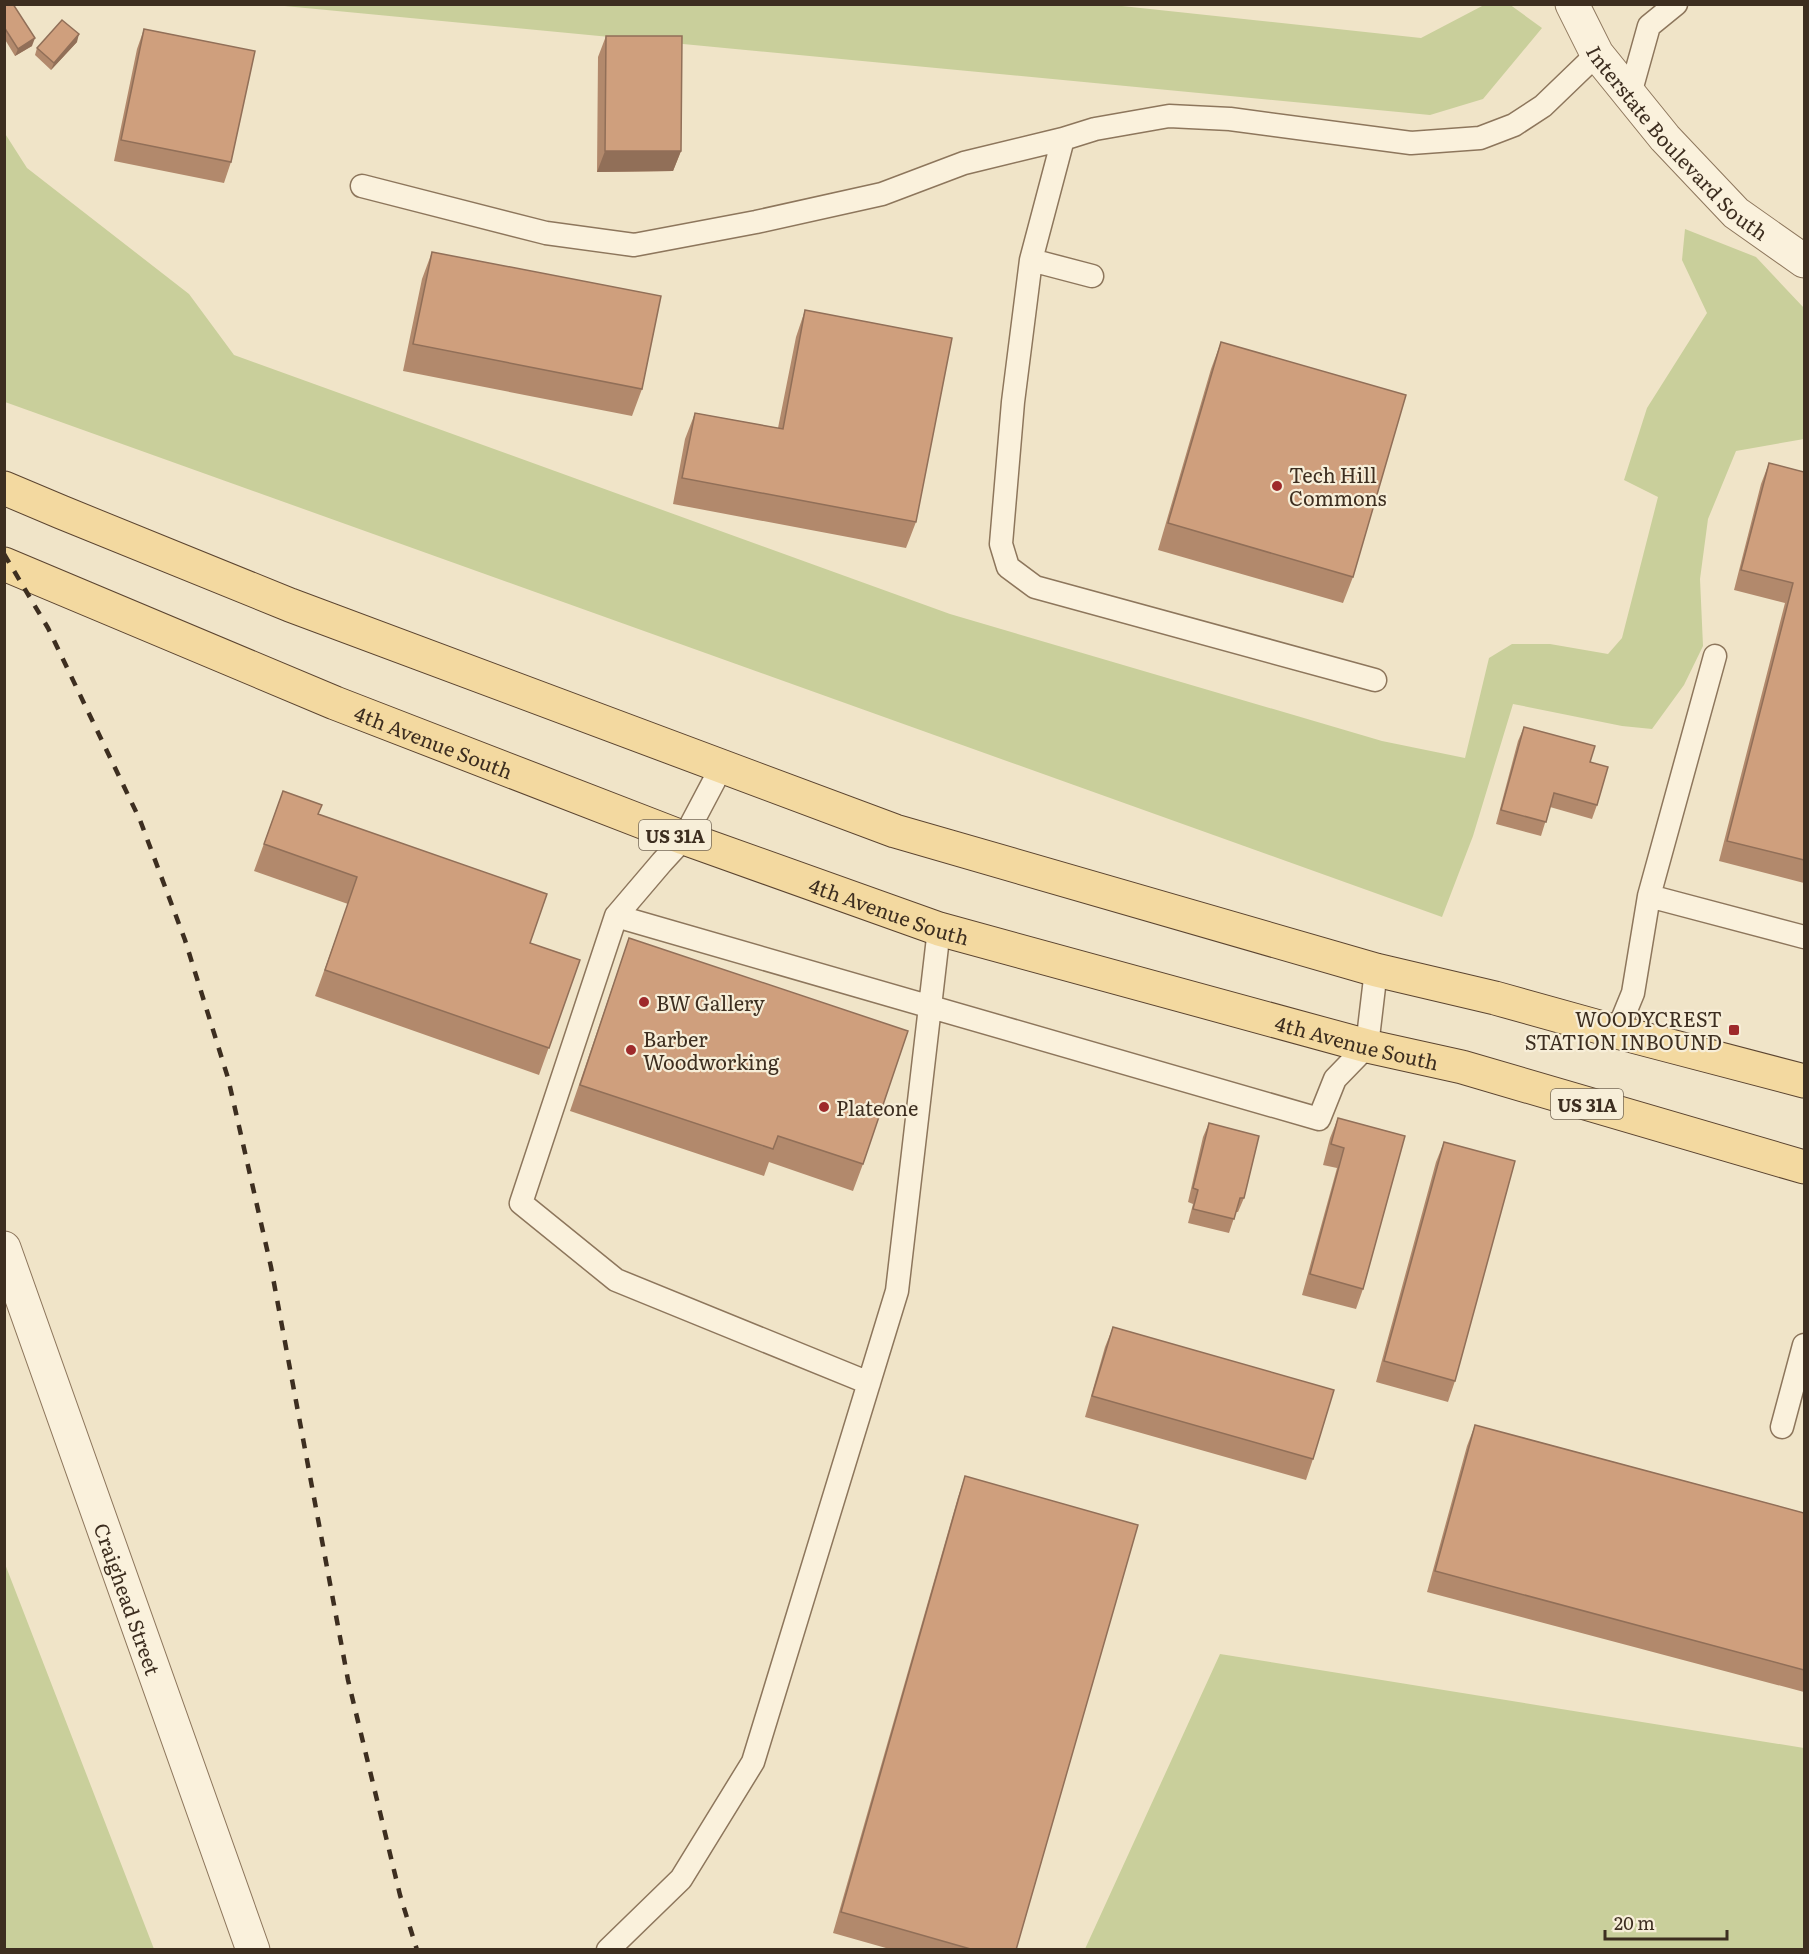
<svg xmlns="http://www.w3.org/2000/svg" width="1809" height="1954" viewBox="0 0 1809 1954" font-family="Literata,serif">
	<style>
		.green { fill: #c9cf9b }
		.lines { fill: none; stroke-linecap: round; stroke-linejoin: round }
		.service-casing { stroke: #8d765c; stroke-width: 25 }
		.minor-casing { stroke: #8d765c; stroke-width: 35 }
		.tertiary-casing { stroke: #8d765c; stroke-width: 35 }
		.primary-casing { stroke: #5b4430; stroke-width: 35 }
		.service { stroke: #faf1dc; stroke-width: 22 }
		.minor { stroke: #faf1dc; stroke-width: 33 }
		.tertiary { stroke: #faf1dc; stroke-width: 33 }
		.primary { stroke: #f3d9a0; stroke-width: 33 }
		.rail { stroke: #3d2e20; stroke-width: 4.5; stroke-dasharray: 10 10; stroke-linecap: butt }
		.wall { fill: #b2896c }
		.shaded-wall { fill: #916f58 }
		.building { fill: #cf9f7d; stroke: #916f58; stroke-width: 1.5 }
		.poi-dot { fill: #9e2a2b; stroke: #f7eed8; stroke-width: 2 }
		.labels { text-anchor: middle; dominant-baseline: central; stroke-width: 4.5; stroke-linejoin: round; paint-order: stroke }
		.shield { fill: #f7eed8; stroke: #756857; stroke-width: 1.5 }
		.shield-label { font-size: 18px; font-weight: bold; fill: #3d2e20 }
		.street-label { font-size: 20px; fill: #3d2e20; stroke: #f7eed8 }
		.poi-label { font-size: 20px; fill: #3d2e20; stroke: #f7eed8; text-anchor: start }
	</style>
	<rect width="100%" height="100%" fill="#f0e4c8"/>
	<path class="green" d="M1103,4L1421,38L1484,5L1509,4L1542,28L1483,99L1430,115L274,5Z
		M4,132L27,168L189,294L234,355L950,614L1382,741L1465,758L1489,658L1512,644H1550L1608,654L1622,638L1658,497L1624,480L1647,408L1707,313L1682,260L1685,229L1756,257L1804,308V439L1736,451L1708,519L1700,579L1703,646L1684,685L1652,729L1622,726L1513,704L1473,836L1442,917L5,402Z
		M4,1564H5L154,1949H5Z
		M1220,1654L1804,1748V1949H1085Z"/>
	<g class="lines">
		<g class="service-casing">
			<path id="service" d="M1630,94L1649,26L1676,4
				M362,186L546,233L634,245L756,222L882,194L964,163L1063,139
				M1031,260L1092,276
				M1375,680L1035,587L1008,567L1001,544L1013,402L1031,260L1063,139L1095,129L1169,116L1230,119L1411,143L1480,138L1514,125L1543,106L1597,54
				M722,766L684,838L662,862L616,916L521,1203L616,1280L869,1383
				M1649,896L1804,937
				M616,916L1319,1119L1335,1079L1367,1046L1376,970
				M1617,1032L1633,993L1649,896L1715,656
				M1782,1427L1804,1345
				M608,1950L681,1879L753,1762L897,1291L939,929"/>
		</g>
		<g class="minor-casing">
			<g id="minor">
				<path id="s1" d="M1572,4L1597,54L1665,138L1736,213L1804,261"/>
			</g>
		</g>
		<g class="tertiary-casing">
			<g id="tertiary">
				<path id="s2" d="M4,1248L253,1950"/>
			</g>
		</g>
		<g class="primary-casing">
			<g id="primary">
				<path d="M4,488L61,512L290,605L895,831L1376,970L1495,998L1617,1032L1804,1081"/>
				<path id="s3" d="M4,564L335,703L684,838L939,929L1367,1046L1462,1067L1804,1167"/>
			</g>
		</g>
		<use href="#service" class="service"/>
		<use href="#minor" class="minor"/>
		<use href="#tertiary" class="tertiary"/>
		<use href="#primary" class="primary"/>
		<path class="rail" d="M4,554L48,628L140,820L185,940L228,1078L271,1267L348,1680L400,1895L417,1950"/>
	</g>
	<path class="wall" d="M4,5L32,46L15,56L4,38Z
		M144,29L231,162L224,183L114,161L137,49Z
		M606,36L681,151L673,171L597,172L598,57Z
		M77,42L51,70L35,55L37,48Z
		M432,252L642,389L632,416L403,371L422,279Z
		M805,310L916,522L906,548L673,504L685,439L695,413L778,428L796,337Z
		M1221,342L1353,577L1343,603L1158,550L1211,369Z
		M1769,463L1804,472V883L1719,861L1785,603L1734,590L1761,484Z
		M1524,727L1590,762L1597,805L1592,819L1550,807L1541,836L1496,824L1518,741Z
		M283,791L318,814L530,943L580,960L539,1075L315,996L348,904L254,871Z
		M629,938L863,1164L853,1191L769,1162L764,1176L570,1111Z
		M1338,1118L1405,1136L1363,1289L1356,1309L1302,1295L1337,1168L1323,1165L1330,1138Z
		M1209,1123L1244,1198L1238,1212H1236L1229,1233L1188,1223L1193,1204L1188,1202L1203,1137Z
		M1444,1142L1455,1381L1448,1402L1376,1382L1436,1162Z
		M1113,1327L1313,1459L1306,1480L1085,1417L1105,1347Z
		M1475,1425L1804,1513V1692L1427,1592L1467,1446Z
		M965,1476L1016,1950H893L833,1933L958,1497Z"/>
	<path class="shaded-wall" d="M79,34L77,42L51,70L54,63Z
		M35,38L32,46L15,56L18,49Z
		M605,151H681L673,171L597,172Z"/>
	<path class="building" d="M5,4H13L35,38L18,49L4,27V5Z
		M62,20L79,34L54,63L37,48Z
		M144,29L255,51L231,162L121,140Z
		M606,36H682L681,151H605Z
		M432,252L661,296L642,389L413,344Z
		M805,310L952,338L916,522L682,478L695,413L783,429Z
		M1221,342L1406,395L1353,577L1168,523Z
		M1769,463L1804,472V860L1727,841L1793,583L1741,570Z
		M1524,727L1595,746L1590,762L1608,767L1597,805L1554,793L1546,822L1501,810Z
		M283,791L322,805L318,814L547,894L530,943L580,960L549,1048L325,970L357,877L264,844Z
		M629,938L908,1031L863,1164L778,1136L773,1149L580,1085Z
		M1338,1118L1405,1136L1363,1289L1310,1274L1344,1148L1331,1144Z
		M1209,1123L1259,1136L1244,1198H1240L1234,1219L1193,1209L1198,1190L1193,1188Z
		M1444,1142L1515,1161L1455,1381L1384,1361Z
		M1113,1327L1334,1390L1313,1459L1092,1396Z
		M1475,1425L1804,1513V1670L1435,1571Z
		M965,1476L1138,1525L1016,1950H974L841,1912Z"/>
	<g class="poi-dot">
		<circle cx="1277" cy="486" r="6"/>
		<circle cx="644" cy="1002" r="6"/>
		<rect x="1728" y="1024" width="12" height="12" rx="3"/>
		<circle cx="631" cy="1050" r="6"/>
		<circle cx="824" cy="1107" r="6"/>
	</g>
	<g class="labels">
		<g class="shield">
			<rect x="639" y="820" width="72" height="30" rx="4.5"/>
			<rect x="1551" y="1089" width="72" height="30" rx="4.5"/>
		</g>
		<g class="shield-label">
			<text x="675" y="835">US 31A</text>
			<text x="1587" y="1104">US 31A</text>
		</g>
		<g class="street-label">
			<text stroke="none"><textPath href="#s1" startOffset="176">Interstate Boulevard South</textPath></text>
			<text stroke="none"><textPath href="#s3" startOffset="465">4th Avenue South</textPath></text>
			<text stroke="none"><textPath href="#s3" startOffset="951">4th Avenue South</textPath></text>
			<text stroke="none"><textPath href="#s3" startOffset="1437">4th Avenue South</textPath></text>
			<text stroke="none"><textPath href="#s2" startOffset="372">Craighead Street</textPath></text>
		</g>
		<g class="poi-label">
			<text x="1289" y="474">Tech Hill<tspan x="1289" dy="23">Commons</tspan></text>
			<text x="656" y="1002">BW Gallery</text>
			<text x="1722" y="1018" text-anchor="end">WOODYCREST<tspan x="1722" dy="23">STATION INBOUND</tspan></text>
			<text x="643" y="1038">Barber<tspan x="643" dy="23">Woodworking</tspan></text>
			<text x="836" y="1107">Plateone</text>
		</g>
	</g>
	<rect width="1809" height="1954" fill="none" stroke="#3d2e20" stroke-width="12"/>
	<path d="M1605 1930v9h122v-9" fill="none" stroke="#3d2e20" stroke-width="3"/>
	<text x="1614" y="1930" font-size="18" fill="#3d2e20" stroke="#f7eed8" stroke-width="4.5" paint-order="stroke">20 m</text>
</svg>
